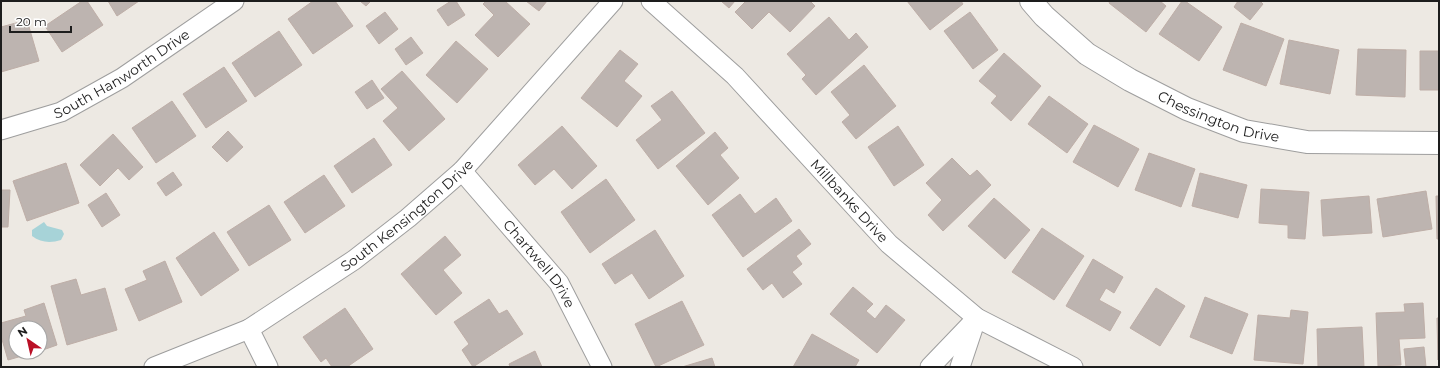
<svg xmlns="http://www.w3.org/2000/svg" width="1440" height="368" viewBox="0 0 1440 368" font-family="Montserrat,sans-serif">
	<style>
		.water { fill: #a7d3d8 }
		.building { fill: #bdb4b0; stroke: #beaea7 }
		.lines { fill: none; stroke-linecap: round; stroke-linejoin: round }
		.minor-casing { stroke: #9e9e9e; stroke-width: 21 }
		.tertiary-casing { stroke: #9e9e9e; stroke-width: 24 }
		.minor { stroke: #fff; stroke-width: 19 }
		.tertiary { stroke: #fff; stroke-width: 22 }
		.labels { text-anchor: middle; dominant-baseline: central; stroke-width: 4; stroke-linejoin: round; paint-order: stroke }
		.street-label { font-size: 14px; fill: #1d1d1d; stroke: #fff }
	</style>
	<rect width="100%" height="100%" fill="#ede9e3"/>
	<path class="water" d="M44,222L47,226L62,230L64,234L61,240C51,243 41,243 32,236V230Z"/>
	<path class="building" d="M82,1H87L103,25L62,52L45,26Z
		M108,1H139L117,16Z
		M313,1H335L353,26L313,54L288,19Z
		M360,1H371L366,6Z
		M451,1H456L465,15L448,26L437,10Z
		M486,1H505L530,24L498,57L475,35L494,15L483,4Z
		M526,1H547L539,11Z
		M721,1H735L729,8Z
		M746,1H810L815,6L790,32L769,12L752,29L735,12Z
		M907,1H961L963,4L930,30Z
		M1110,1H1160L1166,6L1146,32L1109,3Z
		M1182,1H1185L1222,27L1199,61L1159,34Z
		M1238,1H1260L1263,4L1250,20L1234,7Z
		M385,12L398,29L379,44L366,26Z
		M970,12L998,50L973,69L944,31Z
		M829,17L849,40L856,33L868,47L816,95L802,79L806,75L787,54Z
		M27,20L39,61L1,72V27Z
		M1241,23L1284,39L1266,86L1223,70Z
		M279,31L302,65L255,97L232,63Z
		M411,37L423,53L406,65L395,49Z
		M1289,40L1339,50L1330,94L1280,84Z
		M456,41L488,69L457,103L426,75Z
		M1358,49L1406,50L1405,97L1356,95Z
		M620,50L638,64L624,81L642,96L617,127L581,98Z
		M1420,51H1439V90H1420Z
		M1004,53L1041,86L1011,121L991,103L997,96L979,81Z
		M864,65L896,106L856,139L842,122L850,115L831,92Z
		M224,67L247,101L206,128L183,94Z
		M402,71L445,119L409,151L383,121L398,108L381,89Z
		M372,80L384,98L367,109L355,92Z
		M672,91L705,133L658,169L636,140L662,120L651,106Z
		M1049,96L1088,124L1067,153L1028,124Z
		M172,101L196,136L156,163L132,128Z
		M1094,125L1139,149L1118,187L1073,162Z
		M562,126L597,166L572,189L554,169L535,185L518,165Z
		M898,126L924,165L894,186L868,147Z
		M228,131L243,147L227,162L212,147Z
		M715,132L728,148L720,155L739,178L708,205L676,166Z
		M113,134L143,167L129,180L118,168L100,186L80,165Z
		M374,138L392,165L352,193L334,166Z
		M1149,153L1195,169L1181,207L1135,190Z
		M952,158L970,176L977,170L991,185L943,231L928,215L942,200L926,183Z
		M66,163L79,203L27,221L13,181Z
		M173,172L182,185L166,196L157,183Z
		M1200,173L1247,185L1238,218L1192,206Z
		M324,175L345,206L305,233L284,202Z
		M606,179L635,220L590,253L561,212Z
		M1261,189L1309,192L1305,239L1288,238V225L1259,223Z
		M1,190H10L8,227H1Z
		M1426,191L1432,229L1383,237L1377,199Z
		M106,193L120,215L102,227L88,205Z
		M740,194L755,214L776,198L792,221L743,257L712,215Z
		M1369,196L1372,233L1323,236L1321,200Z
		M1436,196H1439V239H1437Z
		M994,198L1030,230L1005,259L968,226Z
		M269,205L291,240L249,266L227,232Z
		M1042,228L1084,256L1054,300L1012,272Z
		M799,229L811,244L796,256L802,264L792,272L802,284L783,298L772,283L763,290L747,269Z
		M655,230L684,276L649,299L632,273L615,284L602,264Z
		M214,232L239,270L201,296L176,258Z
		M445,236L461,255L443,270L462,293L436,315L401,274Z
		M1093,259L1123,277L1114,293L1106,288L1099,300L1121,312L1110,331L1066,306Z
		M165,261L182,302L139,321L125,289L147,280L143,271Z
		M76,279L81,295L105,288L117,330L67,345L51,286Z
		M853,287L873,304L866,311L875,319L886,305L905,320L877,353L830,314Z
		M1156,288L1185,306L1160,346L1130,328Z
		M1205,297L1248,314L1232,354L1190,337Z
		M489,299L499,314L507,310L523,334L473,367L462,350L469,344L454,322Z
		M682,301L704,345L656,367L635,324Z
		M44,303L57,345L40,351V328H16V352H36L8,360L1,336V323L26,316L24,310Z
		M1423,303L1425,338L1399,339L1401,365L1378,366L1376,313L1405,312L1404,304Z
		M345,308L373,349L347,367H332L326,358L321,362L303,337Z
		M1291,310L1308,312L1303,364L1254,360L1258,315L1290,318Z
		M1437,318H1439L1438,360Z
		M1362,327L1364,367H1318L1317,329Z
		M812,334L859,360L855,367H793Z
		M1424,347L1426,367H1406L1404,349Z
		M535,351L542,367H510L509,364Z
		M712,358L715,367H682Z"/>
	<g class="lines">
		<g class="minor-casing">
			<g id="minor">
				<path id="s1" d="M651,1L735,76L889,244L977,318L1073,367"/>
				<path id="s2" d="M1,130L61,112L122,78L234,1"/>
				<path id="s3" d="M462,171L559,283L602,367"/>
				<path d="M249,329L268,367"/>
				<path id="s4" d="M154,367L249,329L354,260L408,218L462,171L613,1"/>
				<path d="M930,367L977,318"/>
				<path d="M960,367L974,325"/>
			</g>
		</g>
		<g class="tertiary-casing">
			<g id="tertiary">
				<path id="s5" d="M1031,1L1044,16L1087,54L1130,80L1187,109L1244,131L1307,142L1439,143"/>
			</g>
		</g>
		<use href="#minor" class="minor"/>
		<use href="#tertiary" class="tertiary"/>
	</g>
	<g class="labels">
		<g class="street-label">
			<text stroke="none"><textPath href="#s2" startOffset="134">South Hanworth Drive</textPath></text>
			<text stroke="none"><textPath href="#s5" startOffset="224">Chessington Drive</textPath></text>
			<text stroke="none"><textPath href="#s1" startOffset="282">Millbanks Drive</textPath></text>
			<text stroke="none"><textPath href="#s4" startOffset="297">South Kensington Drive</textPath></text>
			<text stroke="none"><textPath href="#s3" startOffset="121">Chartwell Drive</textPath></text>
		</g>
	</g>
	<rect width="1440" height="368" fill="none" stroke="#1d1d1d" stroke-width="4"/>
	<g transform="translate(28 340) rotate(326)"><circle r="19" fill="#ffffff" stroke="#a5a5a5"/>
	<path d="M0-3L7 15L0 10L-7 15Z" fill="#ba1026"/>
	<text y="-6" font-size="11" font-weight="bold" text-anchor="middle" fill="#1d1d1d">N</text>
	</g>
	<path d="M10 26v6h61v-6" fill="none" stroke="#1d1d1d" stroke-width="2"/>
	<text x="16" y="26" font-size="12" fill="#1d1d1d" stroke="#ffffff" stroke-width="3" paint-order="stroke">20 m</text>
</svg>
